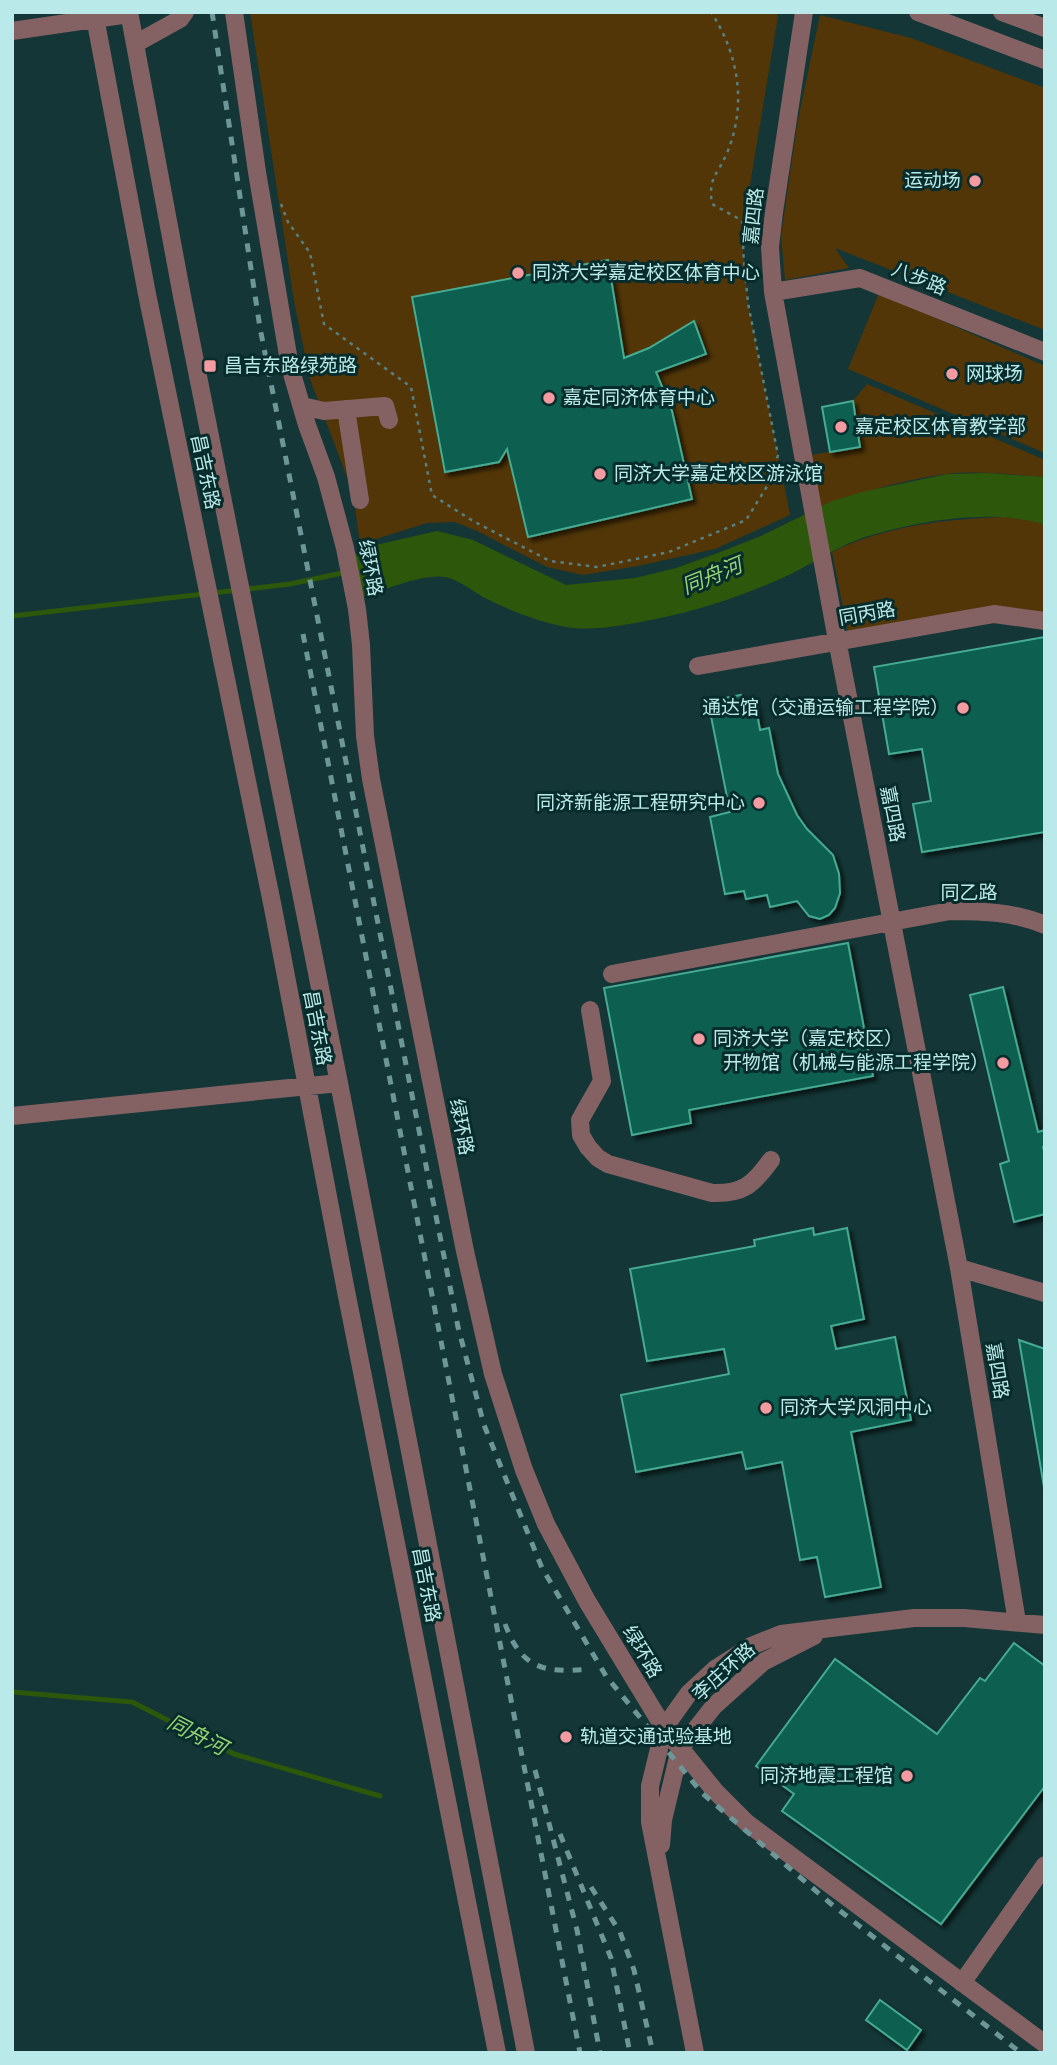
<svg xmlns="http://www.w3.org/2000/svg" width="1057" height="2065" viewBox="0 0 1057 2065" font-family="Signika,'Noto Sans SC',sans-serif">
	<style>
		.green { fill: #523607 }
		.water { fill: #2d570a }
		.lines { fill: none; stroke-linecap: round; stroke-linejoin: round }
		.stream { stroke: #2d570a; stroke-width: 5 }
		.building { fill: #075f4f; stroke: #46aa92; stroke-width: 2; filter: url(#shadow) }
		.path { stroke: #588080; stroke-width: 2.5; stroke-dasharray: 3.5 5; stroke-linecap: butt }
		.minor { stroke: #846264; stroke-width: 18 }
		.rail { stroke: #6d9797; stroke-width: 5; stroke-dasharray: 9 9; stroke-linecap: butt }
		.poi-dot { fill: #f49aa1; stroke: #082c2c; stroke-width: 2.5 }
		.labels { text-anchor: middle; dominant-baseline: central; stroke-width: 6; stroke-linejoin: round; paint-order: stroke }
		.poi-label { font-size: 19px; fill: #b9eae9; stroke: #082c2c; text-anchor: start }
		.street-label { font-size: 19px; fill: #b9eae9; stroke: #082c2c }
		.water-label { font-size: 21px; font-style: italic; fill: #97d474; stroke: #082c2c }
	</style>
	<defs>
		<filter id="shadow"><feDropShadow dx="4" dy="4" stdDeviation="2" flood-color="#0009"/></filter>
	</defs>
	<rect width="100%" height="100%" fill="#143636"/>
	<path class="green" d="M250,12H775L778,16L748,197L743,250L748,303L790,515L715,549L638,566L583,575L547,567L477,531L455,522L427,523L360,544L353,493L310,379L294,301Z
		M820,15L911,38L1045,88V330L835,248L849,268L785,280L781,236L797,125Z
		M879,293L1045,366V453L848,369Z
		M867,384L1045,460V477C1012,475 979,470 946,474C900,480 857,494 814,509L804,456L860,447L853,401Z
		M1004,517L1032,520L1045,525V621L994,614L849,638L832,552C886,526 945,519 1004,517Z"/>
	<path class="water" d="M987,473L1045,477V525C991,507 910,522 857,540C834,549 813,563 791,574C748,594 702,610 656,619C629,624 593,632 566,627C539,622 511,611 487,599C473,592 460,580 445,577C424,573 384,590 363,597L355,554L380,544L437,531L473,540L566,585L635,578L676,568L715,554L761,536L832,501L862,492L947,474Z"/>
	<g class="lines">
		<path class="stream" d="M12,616L290,584L347,572
			M12,1692L132,1702L234,1754L380,1796"/>
	</g>
	<path class="building" d="M608,260L624,358L649,348L694,321L706,354L656,372L672,411L692,499L528,537L507,449L499,462L445,472L412,297Z
		M853,401L860,447L830,452L822,407Z
		M1045,637V832L922,852L913,804L931,801L922,749L889,754L874,667Z
		M741,695L743,705L755,702L760,730L769,728L778,774L797,815L807,829L833,855L839,874L840,893L835,908L829,915L820,919L809,916L797,901L770,907L767,895L746,899L744,891L725,894L710,817L730,812L708,701Z
		M848,943L873,1076L689,1110L691,1123L632,1135L604,988Z
		M1003,987L1038,1132L1045,1130V1146L1043,1147L1045,1155V1214L1014,1222L1000,1164L1009,1161L970,995Z
		M813,1228L814,1235L847,1228L864,1319L831,1326L836,1349L895,1337L911,1420L851,1432L881,1587L825,1597L817,1557L800,1560L782,1462L746,1469L742,1452L636,1472L621,1395L729,1374L724,1349L647,1361L630,1269L755,1246L754,1240Z
		M1019,1340L1045,1349V1487H1044Z
		M1014,1643L1045,1666V1786L941,1924L782,1811L794,1794L756,1766L835,1659L937,1734L980,1678L985,1681Z
		M880,2000L921,2030L907,2050L866,2020Z"/>
	<g class="lines">
		<path class="path" d="M281,204L288,222L310,253L324,324L411,387L432,495L473,521L550,561L597,567L669,552L746,520L771,480L778,455L748,303L743,250L745,227L741,220L712,204C708,177 717,176 727,153C747,105 739,55 711,12"/>
		<path class="minor" d="M94,12L147,294L273,908L346,1291L497,2053
			M129,12L182,296L339,1083L526,2053
			M234,12L257,172L290,367L307,425L326,477L345,548L357,609L361,645L365,736L371,779L465,1251L493,1374L524,1470L546,1524L587,1601L664,1728L715,1791L747,1823L1045,2044
			M804,12L774,212L770,247L773,292L837,640L959,1268L1017,1622
			M918,12L1045,60
			M1002,12L1045,28
			M12,31L129,14
			M135,44L180,19L185,12
			M773,292L860,278L1045,352
			M302,406L324,411L385,406L389,420
			M346,409L360,500
			M698,666L994,614L1045,621
			M612,974L950,911C982,911 1015,912 1045,925
			M590,1010L602,1081L580,1120L581,1135L588,1147L598,1158L608,1164L712,1193C743,1194 753,1185 771,1160
			M12,1116L339,1083
			M959,1268L1045,1293
			M661,1845L663,1820L680,1749L714,1706L763,1662L814,1636
			M962,1983L1045,1865
			M695,2053L650,1822V1786L664,1728L689,1693L715,1669L751,1646L781,1634L914,1618H964L1045,1625"/>
		<path class="rail" d="M212,12L260,328L458,1327L484,1425L542,1568L606,1676L702,1793L830,1903L1021,2053
			M303,634L580,2053
			M505,1624C522,1670 545,1673 590,1669
			M535,1770L577,1930L600,2053
			M560,1834L611,1958L630,2053
			M591,1887L620,1932L634,1970L653,2053"/>
	</g>
	<g class="poi-dot">
		<circle cx="975" cy="181" r="7"/>
		<circle cx="518" cy="273" r="7"/>
		<rect x="203" y="359" width="14" height="14" rx="3.5"/>
		<circle cx="952" cy="374" r="7"/>
		<circle cx="549" cy="398" r="7"/>
		<circle cx="841" cy="427" r="7"/>
		<circle cx="600" cy="474" r="7"/>
		<circle cx="963" cy="708" r="7"/>
		<circle cx="759" cy="803" r="7"/>
		<circle cx="699" cy="1039" r="7"/>
		<circle cx="1003" cy="1063" r="7"/>
		<circle cx="766" cy="1408" r="7"/>
		<circle cx="566" cy="1737" r="7"/>
		<circle cx="907" cy="1776" r="7"/>
	</g>
	<g class="labels">
		<g class="poi-label">
			<text x="961" y="181" text-anchor="end">运动场</text>
			<text x="532" y="273">同济大学嘉定校区体育中心</text>
			<text x="224" y="366">昌吉东路绿苑路</text>
			<text x="966" y="374">网球场</text>
			<text x="563" y="398">嘉定同济体育中心</text>
			<text x="855" y="427">嘉定校区体育教学部</text>
			<text x="614" y="474">同济大学嘉定校区游泳馆</text>
			<text x="949" y="708" text-anchor="end">通达馆（交通运输工程学院）</text>
			<text x="745" y="803" text-anchor="end">同济新能源工程研究中心</text>
			<text x="713" y="1039">同济大学（嘉定校区）</text>
			<text x="989" y="1063" text-anchor="end">开物馆（机械与能源工程学院）</text>
			<text x="780" y="1408">同济大学风洞中心</text>
			<text x="580" y="1737">轨道交通试验基地</text>
			<text x="893" y="1776" text-anchor="end">同济地震工程馆</text>
		</g>
		<g class="street-label">
			<text transform="translate(754 216) rotate(-84)">嘉四路</text>
			<text transform="translate(919 279) rotate(22)">八步路</text>
			<text transform="translate(205 472) rotate(78)">昌吉东路</text>
			<text transform="translate(370 568) rotate(79)">绿环路</text>
			<text transform="translate(867 614) rotate(-10)">同丙路</text>
			<text transform="translate(892 814) rotate(79)">嘉四路</text>
			<text x="969" y="893">同乙路</text>
			<text transform="translate(317 1028) rotate(79)">昌吉东路</text>
			<text transform="translate(461 1127) rotate(79)">绿环路</text>
			<text transform="translate(997 1371) rotate(81)">嘉四路</text>
			<text transform="translate(426 1585) rotate(79)">昌吉东路</text>
			<text transform="translate(642 1652) rotate(59)">绿环路</text>
			<text transform="translate(724 1672) rotate(-42)">李庄环路</text>
		</g>
		<g class="water-label">
			<text transform="translate(712 576) rotate(-22)">同舟河</text>
			<text transform="translate(197 1735) rotate(27)">同舟河</text>
		</g>
	</g>
	<rect width="1057" height="2065" fill="none" stroke="#b9eae9" stroke-width="28"/>
</svg>
